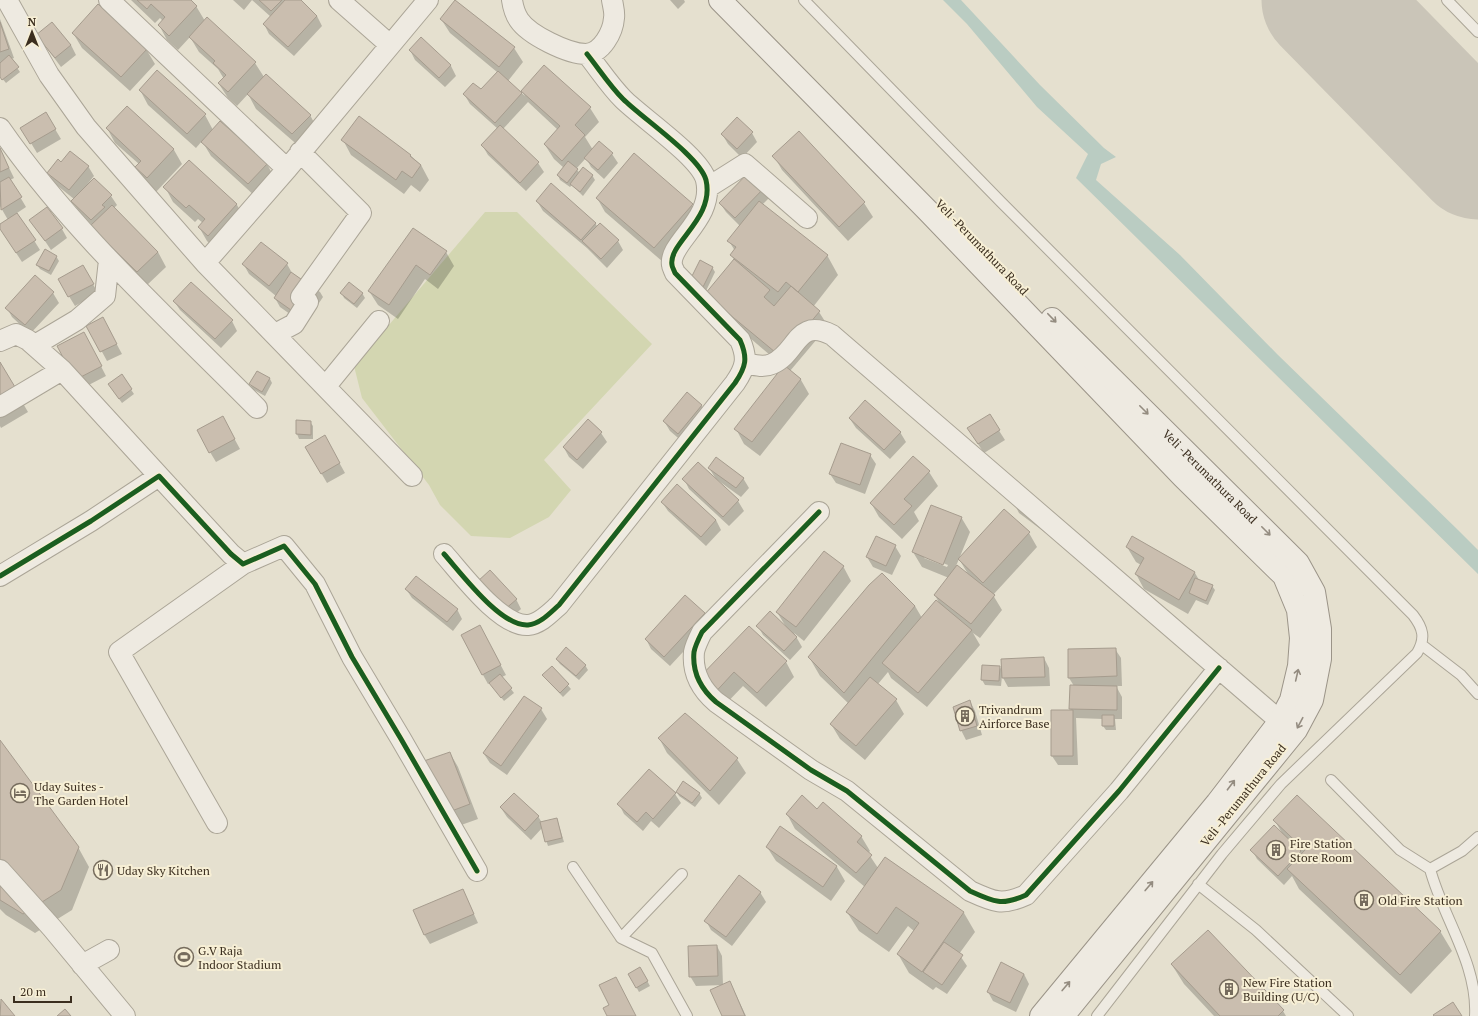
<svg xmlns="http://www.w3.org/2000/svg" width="1478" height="1016" viewBox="0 0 1478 1016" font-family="'PT Serif',serif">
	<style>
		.green { fill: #d3d6b1 }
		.water { fill: #baccc2 }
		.shadow { fill: #0003; fill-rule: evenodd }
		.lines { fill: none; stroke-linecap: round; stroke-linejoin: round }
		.runway { stroke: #cac5b8; stroke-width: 129 }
		.building { fill: #cabeaf; stroke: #a69c8e }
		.lane-casing { stroke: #aba597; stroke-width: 12 }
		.street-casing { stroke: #aba597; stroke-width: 22 }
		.secondary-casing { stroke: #9b9488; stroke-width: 24 }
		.lane { stroke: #eeeae1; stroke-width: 10 }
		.street { stroke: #eeeae1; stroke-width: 20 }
		.secondary { stroke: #eeeae1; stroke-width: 22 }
		.cycleway-casing { stroke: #f7efd5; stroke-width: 8 }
		.cycleway { stroke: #1b5e20; stroke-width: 5 }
		.oneway { stroke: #948c80 }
		.labels { text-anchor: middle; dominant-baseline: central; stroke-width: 4; stroke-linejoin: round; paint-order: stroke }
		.street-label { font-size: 12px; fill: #3b2e1f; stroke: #f7efd5 }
		.poi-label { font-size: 12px; fill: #3b2e1f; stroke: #f7efd5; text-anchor: start }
	</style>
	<rect width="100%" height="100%" fill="#e5e0cf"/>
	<path class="green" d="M485,212H517L652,344L544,460L571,490L549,517L510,538L471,536L440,505L429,485L362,398L354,366Z"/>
	<path class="water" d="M943,0H961L1040,85L1104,148L1116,157L1101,164L1096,180L1180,255L1277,354L1458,530L1478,550V574L1076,178L1088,154L1037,107L967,24Z"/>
	<path class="shadow" d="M131,0H190L196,6L205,21L255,63L264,77L310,115L318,130L301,148L256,109L248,94L237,106L228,98L219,84L224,79L218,69L199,52L190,37L178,50L167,40L159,25L163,21L160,18L155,23Z
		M233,0H299L317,16L322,26L294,56L269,34L264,24L271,17L252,0L244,10Z
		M670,0H684L685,2L678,9Z
		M456,1L514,48L523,62L508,81L525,96L522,91L590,108L599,122L585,137L593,150L612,154L618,163L604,179L591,167L586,158L576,169L580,173L592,175L595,180L583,196L572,185L570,187L560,180L558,175L564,168L554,159L545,145L558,130L528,102L503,129L538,163L544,172L526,191L488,155L482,145L498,129L470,104L464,94L481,91L497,72L450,33L441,19Z
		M0,19L14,58L11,59L20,72L6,83L0,76V64L2,63H0Z
		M73,33L146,49L155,64L130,91L82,48Z
		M37,35L71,45L76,55L61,67Z
		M421,39L451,66L456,76L445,87L415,60L410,50Z
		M140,90L205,115L213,130L267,164L275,179L257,198L211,156L202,141L196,148L148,105Z
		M127,107L174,150L182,164L156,192L145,182L136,167L139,164L115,143L107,128Z
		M46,114L61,139L37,153L22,128Z
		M752,133L757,142L742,158L728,144L722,134Z
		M799,133L864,203L873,217L848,241L782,170L774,156Z
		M343,140L410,155L421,165L429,180L420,192L411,185L404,194L351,155Z
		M0,149L14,178L10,180L26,207L17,213L40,250L22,262L0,228V225L8,220L0,206Z
		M189,161L237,205L245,219L216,250L207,241L199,227L203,223L198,219L195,222L173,202L165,187Z
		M61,163L88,166L94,176L86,186L111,196L117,205L114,208L158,252L166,267L146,286L100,240L92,225L78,210L72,201L74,199L54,183L48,173Z
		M765,187L770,197L762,205L827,255L838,275L813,307L819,312L828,326L790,371L801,380L809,394L760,456L744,444L736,429L784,367L715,308L735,261L731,255L735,251L729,241L740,226L726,212L720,203Z
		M597,198L692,205L701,219L663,262L605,212Z
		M537,201L595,223L597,226L618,241L623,250L607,268L587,248L543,211Z
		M31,220L62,229L67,238L51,250Z
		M413,229L446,252L454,266L438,289L425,279L398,319L378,305L369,291Z
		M56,256L59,261L51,275L40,269L37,265Z
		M287,264L292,273L320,292L323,297L317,306L308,300L304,324L280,307L275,298L276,296L249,274L244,265Z
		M83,267L98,293L75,306L59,280Z
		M712,267L715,272L706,291L694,284Z
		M35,277L53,293L59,303L30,334L12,317L7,308Z
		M342,293H362L365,298L357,308L344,298Z
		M174,301L232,321L237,331L221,348L180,310Z
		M88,326L108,328L122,354L107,361Z
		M89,343L106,376L81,389L75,380Z
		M0,364L28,412L1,428L0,426Z
		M257,372L270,379L272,383L265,396L252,389L250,384Z
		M121,375L134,394L122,403L112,389Z
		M701,405L707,415L684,443L670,431L664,421Z
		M989,415L1005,440L984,453L974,438Z
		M850,419L900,432L906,442L890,459L856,428Z
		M297,421L310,422L313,426V439H299L297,434Z
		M228,427L240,449L216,462L210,452Z
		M601,433L607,442L583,469L569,457L564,448Z
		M325,437L345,473L327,483L306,447Z
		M870,455L876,464L865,494L836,483L830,474Z
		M913,457L929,472L938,486L914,512L919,521L902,539L879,517L871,503Z
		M698,464L738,501L744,511L729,526L689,489L684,479Z
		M709,468L743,478L749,488L741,497L716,479Z
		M662,502L716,520L721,530L706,546L668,511Z
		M1014,503L1054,525L1047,534L1019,513Z
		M961,517L970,532L959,559L1029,533L1037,547L993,595L1002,610L980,638L973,633L980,645L927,707L891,678L888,672L878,684L896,700L904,714L865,760L840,739L831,724L849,704L820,676L809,657L915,606L922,618L940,605L935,595L949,578L922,567L913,552ZM924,556L948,565L947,567L924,558ZM959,559L968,574L967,575L956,566Z
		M1132,538L1195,573L1199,580L1212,586L1215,590L1208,605L1196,600L1188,614L1144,589L1136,574L1141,565L1136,562L1127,547Z
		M895,546L901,556L892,575L873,567L867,557Z
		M843,566L851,581L804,641L794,633L802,647L790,660L763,635L758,626L786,627L777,612Z
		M479,582L516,599L521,609L510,619Z
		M406,589L457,609L462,619L453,631L412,598Z
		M704,614L709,624L670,666L651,649L646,639Z
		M749,627L786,662L794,677L766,707L743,686L718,712L704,698Z
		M485,636L506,675L502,677L514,693L504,701L490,683L488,684L483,675Z
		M1115,649L1121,658L1122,686H1116L1122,697V719H1115L1116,730H1106L1103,726V719L1076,718L1078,765H1058L1052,756L1071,711L1070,708L1074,686L1069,678Z
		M1044,658L1049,668L1050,686L1008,687L1002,676L1001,686L985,685L982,680L983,666H999L1003,672Z
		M557,660L585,665L588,670L579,680L560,664Z
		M552,668L571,689L563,697L543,676Z
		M524,697L541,709L547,719L507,775L490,763L484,754Z
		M970,701L975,711L982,735L966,740L961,730Z
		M659,738L737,759L746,773L719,805L667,753Z
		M0,742L78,847L89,867L72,910L35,933L6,915L0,909Z
		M450,753L458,767L478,819L450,829Z
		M677,792L699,793L702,798L695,807L679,796Z
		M675,794L681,803L659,828L651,821L643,831L624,814L619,804Z
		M501,808L538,816L542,823L557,819L564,842L548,846L542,828L531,840L507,817Z
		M818,810L861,836L870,851L868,853L878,868L886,858L964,913L975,932L959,954L967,966L947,994L936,987L933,990L909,973L898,954L914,931L908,926L889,952L859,931L847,912L865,887L795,829L787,814Z
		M1275,821L1440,931L1452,951L1411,994L1299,889L1292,876L1284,885L1257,859L1252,850L1282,833Z
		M781,828L837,867L845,881L831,901L776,861L767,847Z
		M463,890L478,923L430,944L424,934Z
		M760,892L766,902L732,946L711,930L706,921Z
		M717,946L722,956L723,985L730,982L746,1016H723V985L696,986L690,976Z
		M1172,965L1283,1011L1286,1016H1214L1184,984Z
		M640,968L650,986L639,992L629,974Z
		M1024,974L1029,984L1016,1012L993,1001L988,992Z"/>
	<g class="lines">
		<path class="runway" d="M1326,0L1478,155"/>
	</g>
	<path class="building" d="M137,0H191L197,6L169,36L158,25L165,17L151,4L147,9Z
		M259,0H282L271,11Z
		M285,0H301L317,16L288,47L263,24Z
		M455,0L515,47L499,67L440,19Z
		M98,4L147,49L121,77L72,33Z
		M207,17L256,62L228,92L218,83L226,75L213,63L215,61L189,37Z
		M0,22L9,49L0,52Z
		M52,22L71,45L55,58L36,35Z
		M421,37L451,65L439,78L409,50Z
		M9,55L19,67L2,80L0,77V63Z
		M544,65L591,107L575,125L585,135L562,161L544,144L560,126L521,91Z
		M157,70L206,114L187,134L139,90Z
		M498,71L522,93L495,123L463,94L473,83L481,89Z
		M266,74L311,115L292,134L247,94Z
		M127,106L174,149L147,178L135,167L141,161L106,128Z
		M46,112L56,129L30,144L20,128Z
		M359,116L411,155L410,156L421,165L412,178L402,171L396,180L341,140Z
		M737,117L753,132L737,149L721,134Z
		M220,121L268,163L248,184L201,142Z
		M500,125L539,162L520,183L481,145Z
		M799,131L865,202L839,227L772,156Z
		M599,141L613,153L598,170L584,158Z
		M0,148L9,168L0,172Z
		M70,151L89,166L69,190L47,173L58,159L61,162Z
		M634,153L693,204L654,248L596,198Z
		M189,160L237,204L208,236L198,227L205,219L189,205L186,208L163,187Z
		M568,161L578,169L567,183L557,175Z
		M583,167L593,175L580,192L570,184Z
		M750,171L766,186L735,218L719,203Z
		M9,177L22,197L1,210L0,182Z
		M94,178L112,195L102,205L105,207L91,220L71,201Z
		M551,183L596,223L581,240L536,201Z
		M759,201L828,255L798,292L786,282L778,292L730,255L736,247L727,241Z
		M112,205L158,252L137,272L90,226Z
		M47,207L63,228L45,241L29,220Z
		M17,213L36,240L16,253L0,229V224Z
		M600,223L619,240L601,259L582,241Z
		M413,228L447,251L430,275L416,265L389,305L368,291Z
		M261,242L288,263L269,286L242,264Z
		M45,249L57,256L49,271L36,265Z
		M734,259L770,290L764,297L774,306L791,286L820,311L781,357L705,294Z
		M700,260L713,267L703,287L690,280Z
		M83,265L94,284L68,297L58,279Z
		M291,272L308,284L298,315L274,298Z
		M35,275L54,292L25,325L5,308Z
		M191,282L233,320L215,339L173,301Z
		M349,282L363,293L354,304L340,293Z
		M103,317L117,344L100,352L86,326Z
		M84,332L102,366L75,380L57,346Z
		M0,362L21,397L0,409Z
		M784,365L801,379L752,442L734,429Z
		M257,371L270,378L262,392L249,384Z
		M122,374L132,389L119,399L108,384Z
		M687,392L702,405L678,434L663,421Z
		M865,400L901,432L884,450L849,418Z
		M990,414L1000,430L978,444L967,428Z
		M223,416L235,439L209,453L197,430Z
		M588,419L602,432L577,460L563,447Z
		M296,420L311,421V435L296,434Z
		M325,435L340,463L321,474L305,447Z
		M841,443L871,454L860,485L829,474Z
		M913,456L930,471L904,499L912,506L894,525L870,503Z
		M716,457L744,478L736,488L708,468Z
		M698,462L739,500L723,517L682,479Z
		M677,484L716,520L701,537L661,502Z
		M931,505L962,517L943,565L912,552Z
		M1004,509L1030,532L983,583L958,559Z
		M876,536L896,545L886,566L866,557Z
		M1132,536L1195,572L1179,600L1135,574L1144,558L1126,547Z
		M824,551L844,566L796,627L776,612Z
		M957,565L995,595L971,624L934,595Z
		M490,570L517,599L504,610L477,582Z
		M882,573L915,606L844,693L808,657L869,585Z
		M416,576L458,609L447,622L405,589Z
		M1195,578L1213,585L1206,601L1189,593Z
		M685,595L705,613L664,657L645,639Z
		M936,600L972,630L918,693L882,663Z
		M770,611L797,637L784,651L756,626Z
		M480,625L501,665L482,675L461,635Z
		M749,626L787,661L757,693L734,672L710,698L694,683Z
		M566,647L586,665L576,676L556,659Z
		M1116,648L1117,676L1068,678V649Z
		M1044,657L1045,677L1002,678L1001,659Z
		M982,665L1000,666L999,681L981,680Z
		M552,666L569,684L560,693L542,675Z
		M500,674L512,688L501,698L489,683Z
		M870,677L897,699L856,746L830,724Z
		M1070,685L1117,686V710L1069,709Z
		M524,696L542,708L501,766L483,753Z
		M970,700L977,726L960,731L953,707Z
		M1051,710H1073V756H1051Z
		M685,713L738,758L710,791L658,738Z
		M1102,715H1114V726H1102Z
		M0,740L79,847L61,890L23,914L0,900Z
		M450,752L470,804L441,815L421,762Z
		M649,769L676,793L653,819L646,812L637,822L617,804Z
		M683,781L700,793L692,803L676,792Z
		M514,793L539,816L525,831L500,807Z
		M802,795L817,809L823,802L862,836L857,842L872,855L856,873L786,814Z
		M1297,795L1441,931L1400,975L1287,869L1305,850L1273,820Z
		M557,818L562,838L545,842L540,822Z
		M1274,825L1301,851L1278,876L1250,850Z
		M780,826L837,866L823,887L766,847Z
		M885,857L964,912L922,972L897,954L919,923L896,907L877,934L846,912Z
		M739,875L761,892L726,937L704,921Z
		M463,889L474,914L424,935L413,910Z
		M1208,930L1284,1010L1278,1016H1220L1171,964Z
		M944,942L963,955L942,985L923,972Z
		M717,945L718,976L689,977L688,946Z
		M1001,962L1024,974L1010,1003L987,992Z
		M640,967L648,981L636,988L628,974Z
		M616,977L636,1016H607L603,1008L609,1005L599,985Z
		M730,981L745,1016H722L710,990Z
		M1,999L15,1016H0Z
		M1453,1002L1462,1016H1434L1433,1015Z
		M65,1009L71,1016H57Z"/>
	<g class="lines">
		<g class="lane-casing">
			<path id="lane" d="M804,0L1001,202L1413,615C1423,628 1426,638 1417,653L1281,784L1222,854L1097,1016
				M1447,0L1478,32
				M1422,645L1461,675L1478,694
				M1331,780L1400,850L1430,869C1443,918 1478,964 1475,1016
				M573,867L621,938L652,953L687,1016
				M1430,869L1462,851L1478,837
				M1198,884L1256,930L1348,1016
				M621,938L682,874"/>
		</g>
		<g class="street-casing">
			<path id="street" d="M7,0L49,75L86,127L205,263L412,476
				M109,0L287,169
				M339,0L390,45
				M512,0C513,7 515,14 519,20C529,35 568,54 586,54C602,53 613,32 614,18C615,13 613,6 612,0
				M0,128C73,233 168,318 257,408
				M707,188L745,164L807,218
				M205,263L287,169L428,0
				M275,334L294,324L308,302L301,297L361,213L300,152
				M0,341L16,334L28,340L62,370L159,476
				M35,345L77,320L105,296L109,260
				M745,363C754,365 763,368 772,364C798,353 796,317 832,335L1280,721
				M326,386L379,321
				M0,407L62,370
				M819,512L702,632C699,638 695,646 694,652C692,673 701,689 716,702L811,770L847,791L970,891C994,902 1002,906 1026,895L1119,791L1219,668
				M444,554C461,573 501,627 528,625C540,624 550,613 559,605L735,383C746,367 748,358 740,340L675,273C674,270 672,267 672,265C668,243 715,219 706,180C700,157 642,118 623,99C610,86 599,69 587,54
				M0,576L91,521L159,476L231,554L243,564L284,546L315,584L352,657L401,739L477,871
				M217,823L119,652L243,564
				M0,870L52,928L125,1016
				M82,965L109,950"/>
		</g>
		<g class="secondary-casing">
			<g id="secondary">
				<path d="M720,0L928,211L1183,477L1284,576L1298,610L1301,638L1299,666L1291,700L1280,721L1217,803L1041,1016"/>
				<path id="s1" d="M1052,319L1298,563L1314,592L1320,629V659L1312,700L1296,730L1063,1016"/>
			</g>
		</g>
		<use href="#lane" class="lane"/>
		<use href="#street" class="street"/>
		<use href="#secondary" class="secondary"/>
		<g class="cycleway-casing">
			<path id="cycleway" d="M819,512L702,632C699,638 695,646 694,652C692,673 701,689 716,702L811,770L847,791L970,891C994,902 1002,906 1026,895L1119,791L1219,668
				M444,554C461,573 501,627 528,625C540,624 550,613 559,605L735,383C746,367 748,358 740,340L675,273C674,270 672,267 672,265C668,243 715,219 706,180C700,157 642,118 623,99C610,86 599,69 587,54
				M0,576L91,521L159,476L231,554L243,564L284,546L315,584L352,657L401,739L477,871"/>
		</g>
		<use href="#cycleway" class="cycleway"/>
	</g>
	<defs><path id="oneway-shaft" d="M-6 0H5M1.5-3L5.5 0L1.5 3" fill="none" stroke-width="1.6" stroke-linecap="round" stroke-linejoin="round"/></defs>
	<g class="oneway">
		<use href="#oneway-shaft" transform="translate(1052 318) rotate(46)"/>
		<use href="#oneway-shaft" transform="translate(1144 410) rotate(45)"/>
		<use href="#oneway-shaft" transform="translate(1266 531) rotate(45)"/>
		<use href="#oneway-shaft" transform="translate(1297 675) rotate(-77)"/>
		<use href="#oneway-shaft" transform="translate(1300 723) rotate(118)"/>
		<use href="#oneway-shaft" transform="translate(1231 785) rotate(-53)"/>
		<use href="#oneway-shaft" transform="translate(1149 886) rotate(-50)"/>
		<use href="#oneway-shaft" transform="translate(1066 986) rotate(-50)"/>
	</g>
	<defs>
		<g id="building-ring" transform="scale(1)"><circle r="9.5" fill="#f7efd5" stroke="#766c5d" stroke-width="1.5"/><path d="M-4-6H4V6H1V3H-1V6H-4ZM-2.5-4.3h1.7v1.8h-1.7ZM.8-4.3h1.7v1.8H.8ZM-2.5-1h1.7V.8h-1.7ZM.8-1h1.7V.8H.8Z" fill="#766c5d"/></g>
		<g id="hotel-ring" transform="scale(1)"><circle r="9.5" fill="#f7efd5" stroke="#766c5d" stroke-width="1.5"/><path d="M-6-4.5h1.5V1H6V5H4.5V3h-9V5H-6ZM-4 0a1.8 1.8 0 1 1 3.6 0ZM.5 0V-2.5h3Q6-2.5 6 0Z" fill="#766c5d"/></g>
		<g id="restaurant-ring" transform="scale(1)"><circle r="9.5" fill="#f7efd5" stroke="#766c5d" stroke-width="1.5"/><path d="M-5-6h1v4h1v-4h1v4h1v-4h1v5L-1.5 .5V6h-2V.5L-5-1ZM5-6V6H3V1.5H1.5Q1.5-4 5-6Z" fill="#766c5d"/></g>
		<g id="stadium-ring" transform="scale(1)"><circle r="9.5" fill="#f7efd5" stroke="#766c5d" stroke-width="1.5"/><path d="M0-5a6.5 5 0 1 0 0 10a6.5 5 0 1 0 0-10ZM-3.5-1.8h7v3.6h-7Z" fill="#766c5d"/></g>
	</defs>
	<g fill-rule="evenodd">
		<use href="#building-ring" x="965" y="716"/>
		<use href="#hotel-ring" x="20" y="793"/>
		<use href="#building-ring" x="1276" y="850"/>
		<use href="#restaurant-ring" x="103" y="870"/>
		<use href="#building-ring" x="1364" y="900"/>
		<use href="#stadium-ring" x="184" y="957"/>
		<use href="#building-ring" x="1229" y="989"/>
	</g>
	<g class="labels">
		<g class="street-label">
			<text transform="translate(982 247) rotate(46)">Veli -Perumathura Road</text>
			<text stroke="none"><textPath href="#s1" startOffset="223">Veli -Perumathura Road</textPath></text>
			<text transform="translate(1243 795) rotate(-51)">Veli -Perumathura Road</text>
		</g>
		<g class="poi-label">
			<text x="979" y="709">Trivandrum<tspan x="979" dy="14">Airforce Base</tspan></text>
			<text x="34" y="786">Uday Suites -<tspan x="34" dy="14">The Garden Hotel</tspan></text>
			<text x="1290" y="843">Fire Station<tspan x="1290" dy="14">Store Room</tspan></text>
			<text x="117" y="870">Uday Sky Kitchen</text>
			<text x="1378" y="900">Old Fire Station</text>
			<text x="198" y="950">G.V Raja<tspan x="198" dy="14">Indoor Stadium</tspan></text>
			<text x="1243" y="982">New Fire Station<tspan x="1243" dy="14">Building (U/C)</tspan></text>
		</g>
	</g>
	<g transform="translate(32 32)" stroke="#f7efd5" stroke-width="3" paint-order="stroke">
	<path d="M0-3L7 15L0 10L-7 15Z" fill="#3b2e1f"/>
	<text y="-6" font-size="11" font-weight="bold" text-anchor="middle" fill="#3b2e1f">N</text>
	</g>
	<path d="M14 996v6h57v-6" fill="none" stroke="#3b2e1f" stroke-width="2"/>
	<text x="20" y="996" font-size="12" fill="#3b2e1f" stroke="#f7efd5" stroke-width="3" paint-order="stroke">20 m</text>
</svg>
